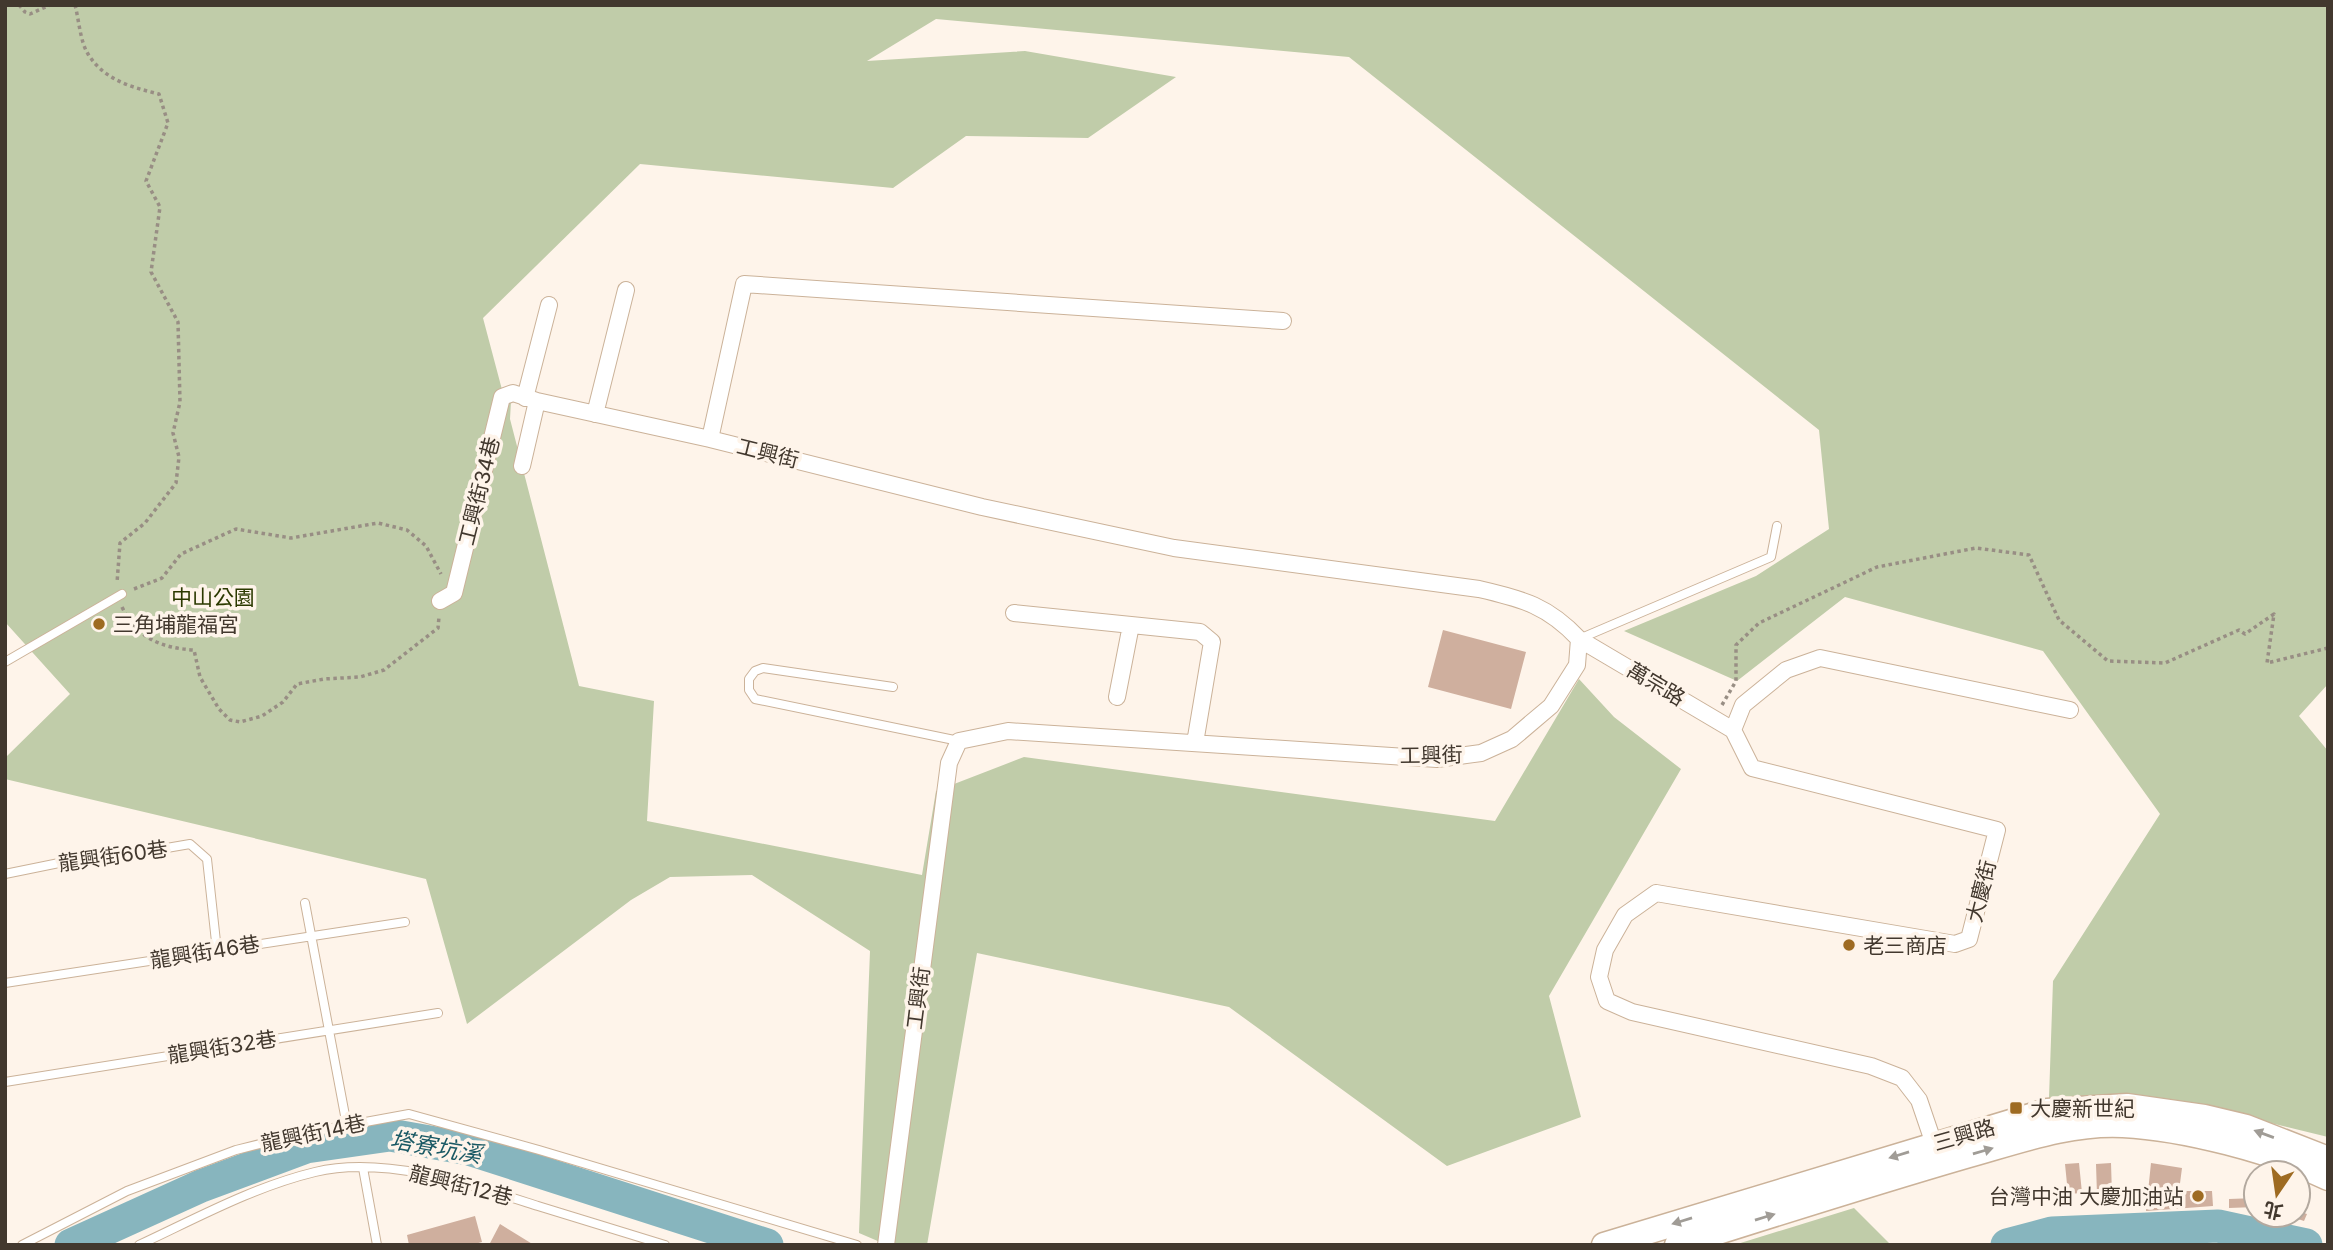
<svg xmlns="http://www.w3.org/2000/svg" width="2333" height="1250" viewBox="0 0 2333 1250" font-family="Inter,'Noto Sans TC',sans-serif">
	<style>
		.green { fill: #c0cca9 }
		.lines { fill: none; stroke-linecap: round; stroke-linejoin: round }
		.river { stroke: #87b5be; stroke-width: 33 }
		.building { fill: #cfaf9e }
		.lane-casing { stroke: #cbb299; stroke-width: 10 }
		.street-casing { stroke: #cbb299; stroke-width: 18 }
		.primary-casing { stroke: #cbb299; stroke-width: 27 }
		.path { stroke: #988e84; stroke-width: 3.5; stroke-dasharray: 3.5 3.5; stroke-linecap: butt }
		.lane { stroke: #fff; stroke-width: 8 }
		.street { stroke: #fff; stroke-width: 16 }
		.primary { stroke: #fff; stroke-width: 24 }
		.oneway { fill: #a09c96 }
		.poi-dot { fill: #9e6b22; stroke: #fef4ea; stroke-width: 2.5 }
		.labels { text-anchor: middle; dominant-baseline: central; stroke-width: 7; stroke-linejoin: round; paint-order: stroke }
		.street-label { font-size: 21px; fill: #42382e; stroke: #fef4ea }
		.park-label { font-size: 21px; fill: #2b3900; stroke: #fef4ea }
		.poi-label { font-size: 21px; fill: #42382e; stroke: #fef4ea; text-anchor: start }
		.water-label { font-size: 23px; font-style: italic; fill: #1a5964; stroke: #fef4ea }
	</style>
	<rect width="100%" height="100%" fill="#fef4ea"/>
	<path class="green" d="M5,5H2328V684L2299,716L2328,751V1137L2197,1105L2049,1098L2053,981L2160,814L2043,651L1845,597L1737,681L1624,631L1756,576L1829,529L1819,430L1349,57L936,19L867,61L1025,51L1176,77L1088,138L966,136L893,188L640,164L483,318L505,401H511L510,419L579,686L654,701L647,821L922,875L936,791L1024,757L1495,821L1579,679L1614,717L1681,769L1549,996L1581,1117L1447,1166L1229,1007L977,953L927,1245H887L859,1233L870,951L752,875L670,877L631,900L467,1024L426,879L5,779V758L70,694L5,622Z
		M1854,1208L1891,1245H1734Z"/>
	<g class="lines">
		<path class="river" d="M71,1245L201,1186L306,1147L390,1135L469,1149L767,1245
			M2007,1245L2052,1233L2218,1226L2306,1245"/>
	</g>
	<path class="building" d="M1443,630L1526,652L1511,709L1428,687Z
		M2079,1163L2082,1193L2068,1194L2065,1164Z
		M2111,1163L2112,1195H2097L2096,1164Z
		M2151,1163L2182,1168L2179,1191H2212L2213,1206L2146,1211Z
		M2256,1198V1207L2229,1208V1199Z
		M2298,1211L2307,1214L2304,1221L2286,1215H2298Z
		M475,1216L482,1242L471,1245H409L407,1235Z
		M500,1224L534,1245H489Z"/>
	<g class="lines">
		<g class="lane-casing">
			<path id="lane" d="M1579,639L1771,557L1777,526
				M5,662L122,594
				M893,687L763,668L755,671L749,679V690L755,699L959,741
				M5,874L113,852L155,850L190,844L207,859L217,951
				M305,903L347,1126
				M5,983L405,922
				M5,1082L438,1013
				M363,1168L377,1245
				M22,1245L127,1191L236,1150L300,1134L409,1114L539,1150L857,1245
				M139,1245C197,1218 253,1187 315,1172C385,1155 472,1185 538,1206C581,1219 623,1232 665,1245"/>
		</g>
		<g class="street-casing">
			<path id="street" d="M525,398L549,305
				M595,414L626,290
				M522,466L537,401
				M440,601L454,593L502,397L513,393L537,401L710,439
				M1014,613L1200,632L1212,642L1195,743
				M1579,639L1733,730
				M1117,697L1131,625
				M1937,1153L1919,1100L1902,1078L1871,1066L1632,1012L1607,1001L1599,977L1605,950L1625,915L1656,893L1955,944L1969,939L1997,830L1752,768L1733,730L1743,705L1786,670L1820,658L2070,710
				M886,1245L949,763L959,741L1008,731L1437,759L1481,753L1512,739L1551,706L1577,665L1579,639C1548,606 1523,599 1479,589L1174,548L982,507L710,439L744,284L1283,321"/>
		</g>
		<g class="primary-casing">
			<path id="primary" d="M1604,1245L2047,1111L2127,1106L2204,1117L2246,1127L2328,1159
				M1677,1245C1772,1215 1866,1185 1962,1157C2014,1143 2068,1122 2123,1125C2183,1128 2273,1151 2328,1178"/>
		</g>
		<path class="path" d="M19,5L25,12L30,14L50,5
			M75,5C79,20 80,41 88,54C104,80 131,87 159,94L168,123L146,181L160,207L151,272L178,322L180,402L173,433L179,457L176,483L145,523L120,543L117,583
			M134,589L162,578L181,554L236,529L291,538L378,523L407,530L426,546L441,574
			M122,607C137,638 161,648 194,650L200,677L219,709L230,720L240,722L262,716L283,702L297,684L324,679L360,677L384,670L438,628L439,617
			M1722,705L1736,681V645L1759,623L1877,567L1976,548L2029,555L2059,620L2108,661L2165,663L2239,630L2245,634L2274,614L2267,663L2328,648"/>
		<use href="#lane" class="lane"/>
		<use href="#street" class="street"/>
		<use href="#primary" class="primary"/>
	</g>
	<defs><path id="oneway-solid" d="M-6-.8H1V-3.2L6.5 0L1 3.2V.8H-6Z" transform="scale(1.75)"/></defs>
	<g class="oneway">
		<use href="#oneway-solid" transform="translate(2264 1134) rotate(-160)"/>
		<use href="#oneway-solid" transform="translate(1983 1151) rotate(-16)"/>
		<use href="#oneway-solid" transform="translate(1899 1155) rotate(163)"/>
		<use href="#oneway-solid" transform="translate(1765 1217) rotate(-17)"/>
		<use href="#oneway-solid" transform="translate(1682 1221) rotate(163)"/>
	</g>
	<g class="poi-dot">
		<circle cx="99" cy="624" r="7"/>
		<circle cx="1849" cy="945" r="7"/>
		<rect x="2009" y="1101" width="14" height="14" rx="3.5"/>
		<circle cx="2198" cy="1196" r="7"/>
	</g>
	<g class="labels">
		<g class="street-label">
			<text transform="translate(768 453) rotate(14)">工興街</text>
			<text transform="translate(479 491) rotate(-76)">工興街34巷</text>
			<text transform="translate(1656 684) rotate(31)">萬宗路</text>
			<text transform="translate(1431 755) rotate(-1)">工興街</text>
			<text transform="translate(113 856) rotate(-8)">龍興街60巷</text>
			<text transform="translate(1981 891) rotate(-76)">大慶街</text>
			<text transform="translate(205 952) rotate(-9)">龍興街46巷</text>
			<text transform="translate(918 998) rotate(-83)">工興街</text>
			<text transform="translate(222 1047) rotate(-9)">龍興街32巷</text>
			<text transform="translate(313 1133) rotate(-12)">龍興街14巷</text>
			<text transform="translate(1964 1135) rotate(-16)">三興路</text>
			<text transform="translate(461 1185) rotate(14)">龍興街12巷</text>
		</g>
		<g class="park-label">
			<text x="213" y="597">中山公園</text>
		</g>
		<g class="poi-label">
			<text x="113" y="624">三角埔龍福宮</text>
			<text x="1863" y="945">老三商店</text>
			<text x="2030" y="1108">大慶新世紀</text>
			<text x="2184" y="1196" text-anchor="end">台灣中油 大慶加油站</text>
		</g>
		<g class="water-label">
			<text transform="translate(436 1147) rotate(10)">塔寮坑溪</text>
		</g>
	</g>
	<rect width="2333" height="1250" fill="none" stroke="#42382e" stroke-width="14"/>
	<g transform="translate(2277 1194) rotate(193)"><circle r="33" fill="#fef4ea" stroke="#b3a99f" stroke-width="2"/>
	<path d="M0-5L12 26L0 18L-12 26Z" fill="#9e6b22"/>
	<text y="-10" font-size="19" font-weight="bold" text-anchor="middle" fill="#42382e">北</text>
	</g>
</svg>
